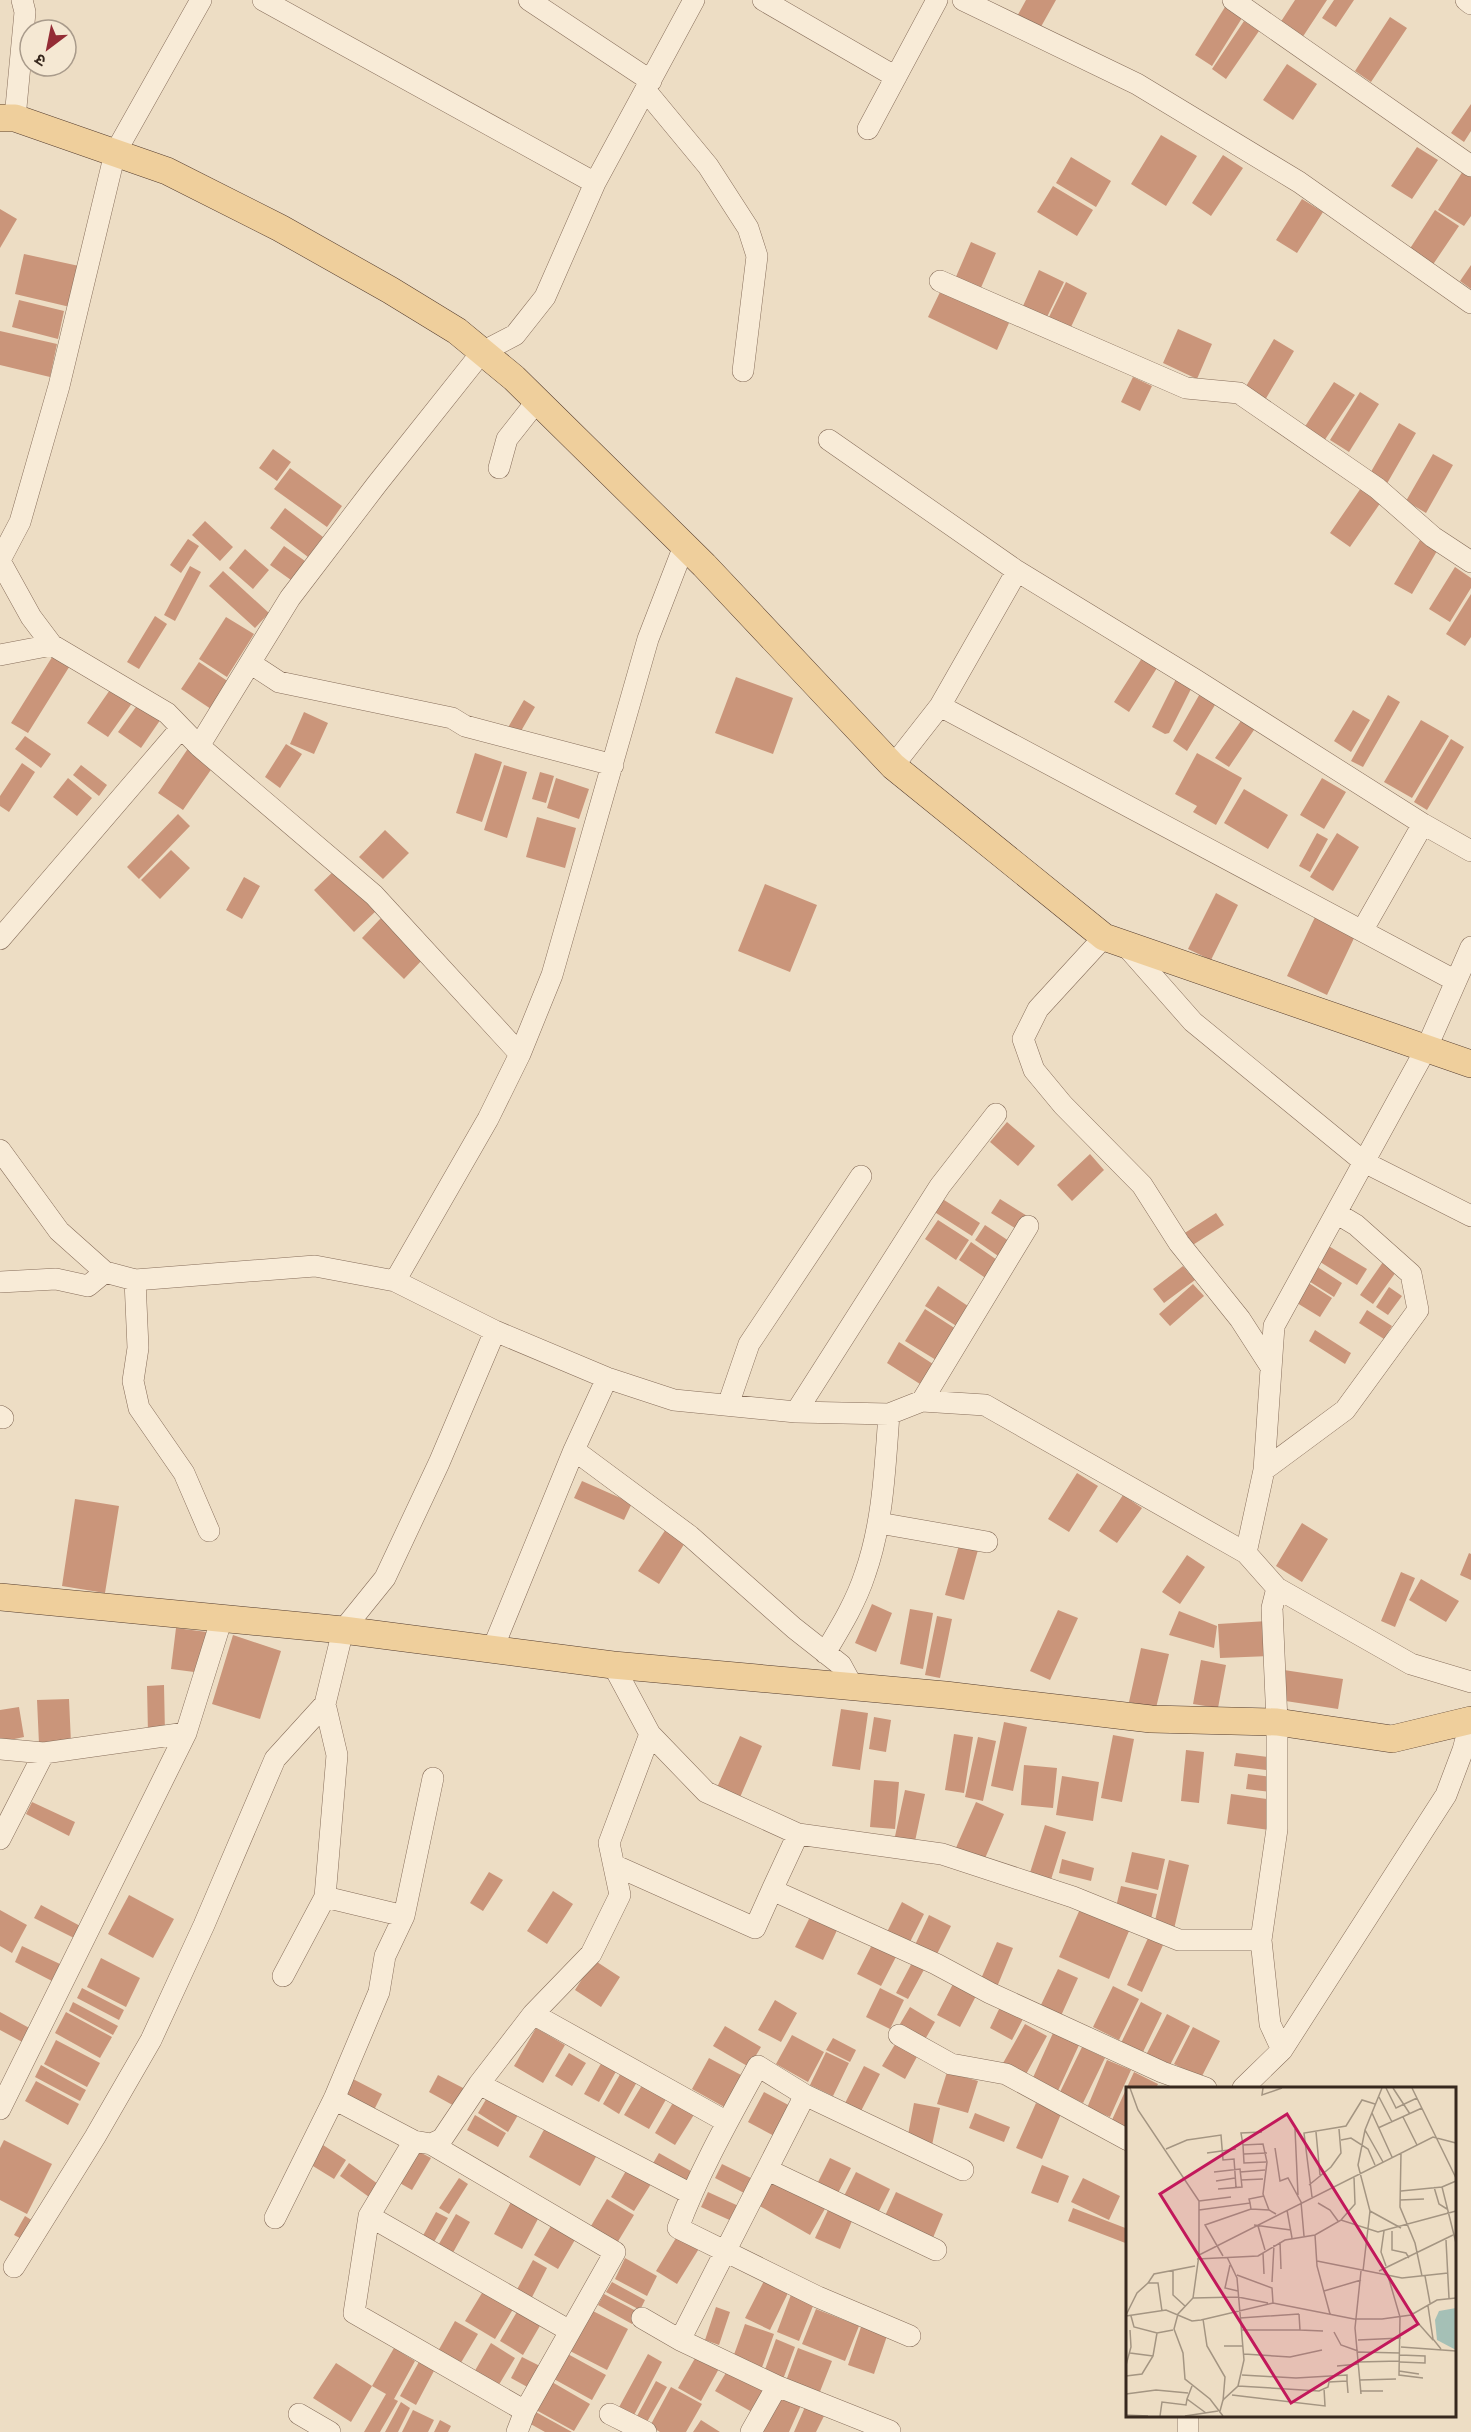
<svg xmlns="http://www.w3.org/2000/svg" width="1471" height="2432" viewBox="0 0 1471 2432" font-family="'Noto Serif','Noto Sans Devanagari',serif">
	<style>
		.building { fill: #ca957a }
		.lines { fill: none; stroke-linecap: round; stroke-linejoin: round }
		.minor-casing { stroke: #876e5b; stroke-width: 22 }
		.major-casing { stroke: #553d2f; stroke-width: 28 }
		.minor { stroke: #f8ebd7; stroke-width: 21 }
		.major { stroke: #efcf9c; stroke-width: 27 }
		.inset-road { fill: none; stroke: #a49582; stroke-width: 1.5 }
		.view { fill: #c2185b; fill-opacity: 0.15; stroke: #c2185b; stroke-width: 3 }
		.inset-edge { fill: none; stroke: #37281e; stroke-width: 3 }
	</style>
	<rect width="100%" height="100%" fill="#edddc4"/>
	<path class="building" d="M1026,0H1056L1038,32L1015,20Z
		M1295,0H1327L1302,38L1280,23Z
		M1334,0H1354L1336,27L1322,18Z
		M1225,7L1242,18L1212,66L1195,55Z
		M1390,17L1407,28L1371,82L1355,71Z
		M1244,21L1259,31L1226,79L1212,69Z
		M1287,64L1317,84L1293,120L1263,100Z
		M1471,104V131L1464,142L1451,133Z
		M1161,135L1197,156L1166,206L1131,184Z
		M1417,147L1438,160L1412,199L1391,186Z
		M1223,155L1243,168L1211,216L1192,203Z
		M1071,157L1111,181L1096,207L1056,183Z
		M1463,171L1471,176V216L1464,226L1438,210Z
		M1053,186L1093,210L1077,236L1037,212Z
		M1302,199L1323,212L1297,253L1276,240Z
		M0,209L17,219L0,248Z
		M1435,210L1459,226L1432,266L1409,250Z
		M971,242L996,253L980,290L955,279Z
		M24,254L79,266L70,307L15,294Z
		M1471,265V289L1460,281Z
		M1039,270L1064,282L1047,317L1023,306Z
		M1066,282L1087,293L1071,327L1049,317Z
		M941,290L1009,323L997,350L928,317Z
		M19,300L64,311L58,339L12,327Z
		M1178,329L1212,344L1197,379L1163,363Z
		M0,331L57,344L50,377L0,365Z
		M1274,339L1294,351L1265,400L1245,388Z
		M1133,377L1152,386L1140,411L1121,402Z
		M1334,382L1355,395L1324,441L1304,428Z
		M1360,392L1379,404L1349,452L1330,440Z
		M1399,423L1416,433L1385,487L1368,477Z
		M273,449L291,462L277,481L259,468Z
		M1433,454L1453,465L1426,513L1406,501Z
		M290,468L342,506L327,527L274,489Z
		M1361,488L1381,502L1350,547L1330,533Z
		M285,508L323,537L308,557L270,528Z
		M205,521L233,547L220,561L192,535Z
		M188,539L199,546L181,573L170,565Z
		M1420,540L1437,551L1412,594L1394,584Z
		M284,546L305,561L291,580L270,565Z
		M245,549L269,570L253,589L229,568Z
		M190,566L201,572L175,621L164,615Z
		M1455,567L1471,578V588L1450,622L1429,609Z
		M223,571L269,613L255,628L209,586Z
		M1471,594V637L1465,646L1446,634Z
		M155,616L167,624L139,669L127,662Z
		M226,617L254,634L227,677L199,659Z
		M54,654L71,664L28,733L11,723Z
		M1142,658L1157,668L1129,712L1114,702Z
		M199,662L229,682L211,709L181,689Z
		M736,677L793,698L773,754L715,733Z
		M1176,679L1192,687L1169,733L1165,734L1152,727Z
		M114,684L135,699L108,737L87,723Z
		M1202,690L1218,700L1187,751L1173,741Z
		M1388,695L1400,702L1363,767L1351,761Z
		M141,700L163,716L141,748L118,732Z
		M524,700L535,707L517,738L506,731Z
		M1353,710L1370,720L1351,752L1334,741Z
		M304,712L328,723L314,754L290,744Z
		M1245,715L1258,724L1229,767L1215,758Z
		M1421,720L1449,736L1412,798L1384,782Z
		M25,736L51,754L41,768L15,749Z
		M1451,739L1464,747L1427,810L1414,802Z
		M286,744L302,754L280,788L265,777Z
		M189,747L215,764L183,810L158,793Z
		M475,753L502,762L482,822L456,813Z
		M1197,753L1242,778L1216,825L1193,812L1197,806L1175,794Z
		M22,763L35,772L9,812L0,806V796Z
		M81,765L107,785L99,796L73,775Z
		M504,765L527,772L507,838L484,830Z
		M540,772L554,776L546,803L532,799Z
		M68,778L92,798L77,816L53,797Z
		M556,778L589,789L579,819L547,808Z
		M1322,778L1346,792L1324,829L1300,815Z
		M1244,789L1288,815L1268,849L1224,823Z
		M178,814L190,826L139,879L127,867Z
		M537,817L576,828L565,868L526,857Z
		M385,830L409,853L383,879L359,857Z
		M1317,833L1328,839L1310,872L1299,866Z
		M1337,833L1359,847L1333,891L1310,877Z
		M171,850L190,868L160,899L141,880Z
		M337,868L377,910L354,932L314,890Z
		M244,877L260,886L242,919L226,910Z
		M765,884L817,905L790,972L738,951Z
		M1216,893L1238,905L1211,960L1188,949Z
		M1316,915L1356,934L1327,995L1287,976Z
		M381,918L423,959L404,979L362,938Z
		M1007,1122L1035,1146L1018,1166L990,1142Z
		M1090,1154L1104,1170L1072,1201L1057,1185Z
		M941,1198L980,1223L972,1236L933,1211Z
		M1000,1199L1032,1219L1023,1233L991,1213Z
		M1216,1213L1224,1225L1188,1248L1180,1236Z
		M938,1220L969,1240L956,1260L925,1239Z
		M985,1225L1012,1243L1001,1258L975,1240Z
		M971,1242L1000,1262L987,1279L959,1260Z
		M1327,1245L1367,1269L1357,1285L1317,1260Z
		M1383,1262L1396,1272L1373,1304L1360,1295Z
		M1313,1264L1342,1283L1334,1297L1304,1278Z
		M1183,1266L1195,1280L1164,1303L1153,1289Z
		M1304,1280L1332,1298L1320,1317L1292,1300Z
		M1193,1284L1204,1296L1170,1326L1159,1314Z
		M938,1286L971,1308L958,1327L925,1306Z
		M1389,1287L1402,1296L1388,1315L1376,1307Z
		M925,1309L956,1329L936,1360L905,1341Z
		M1367,1310L1392,1326L1384,1339L1359,1323Z
		M1315,1330L1351,1353L1345,1364L1309,1341Z
		M899,1342L933,1364L920,1384L887,1363Z
		M1077,1473L1098,1486L1069,1532L1048,1519Z
		M582,1481L632,1503L624,1520L574,1498Z
		M1123,1495L1142,1508L1117,1543L1099,1531Z
		M75,1499L119,1506L105,1593L62,1586Z
		M1302,1523L1328,1539L1302,1582L1276,1566Z
		M668,1526L688,1538L659,1584L638,1571Z
		M959,1545L978,1550L964,1600L945,1595Z
		M1469,1553L1471,1554V1580L1460,1575Z
		M1187,1555L1205,1567L1180,1604L1162,1592Z
		M1401,1572L1415,1578L1395,1627L1381,1621Z
		M1421,1579L1459,1601L1446,1622L1409,1600Z
		M872,1604L892,1613L876,1652L855,1643Z
		M910,1609L933,1613L923,1669L900,1664Z
		M1058,1610L1078,1618L1050,1680L1030,1671Z
		M1179,1611L1217,1626L1214,1648L1169,1635Z
		M937,1616L952,1619L940,1678L925,1675Z
		M1268,1621L1270,1656L1220,1658L1218,1624Z
		M176,1628L207,1632L202,1673L171,1669Z
		M233,1635L281,1651L260,1719L212,1704Z
		M1141,1648L1169,1654L1156,1708L1129,1702Z
		M1201,1660L1226,1665L1218,1708L1193,1704Z
		M1284,1670L1343,1679L1338,1709L1279,1700Z
		M164,1685L165,1734H148L147,1686Z
		M69,1699L71,1743L39,1744L37,1700Z
		M19,1707L24,1737L0,1742V1710Z
		M841,1709L868,1713L860,1770L832,1766Z
		M874,1717L891,1720L886,1752L869,1749Z
		M1004,1722L1027,1727L1013,1791L991,1786Z
		M954,1734L973,1737L964,1793L945,1790Z
		M1113,1735L1134,1739L1122,1802L1101,1798Z
		M740,1736L762,1746L738,1802L715,1792Z
		M978,1737L996,1741L983,1801L965,1797Z
		M1186,1750L1204,1752L1199,1803L1181,1801Z
		M1236,1753L1275,1758L1273,1771L1234,1766Z
		M1024,1765L1057,1768L1053,1808L1021,1805Z
		M1248,1774L1273,1777L1271,1792L1246,1789Z
		M1062,1776L1099,1782L1093,1821L1056,1815Z
		M874,1780L899,1782L895,1829L870,1827Z
		M905,1790L925,1794L914,1846L894,1841Z
		M1231,1794L1273,1800L1269,1830L1227,1824Z
		M32,1802L75,1822L69,1836L26,1814Z
		M976,1802L1004,1814L983,1863L955,1850Z
		M1045,1825L1066,1832L1049,1886L1028,1879Z
		M1132,1852L1165,1859L1158,1890L1125,1882Z
		M1062,1859L1094,1868L1091,1881L1059,1873Z
		M1169,1860L1189,1865L1174,1929L1154,1925Z
		M489,1872L503,1880L483,1911L470,1903Z
		M1121,1886L1157,1894L1151,1919L1115,1911Z
		M553,1891L573,1904L547,1944L527,1931Z
		M129,1895L174,1919L153,1958L108,1934Z
		M902,1902L924,1914L909,1944L887,1932Z
		M41,1905L84,1928L78,1940L34,1918Z
		M1080,1909L1129,1931L1109,1979L1059,1957Z
		M0,1910L27,1925L12,1953L0,1946Z
		M812,1913L839,1926L823,1960L795,1947Z
		M929,1915L951,1926L936,1956L915,1945Z
		M1148,1938L1163,1945L1142,1992L1127,1985Z
		M874,1941L898,1953L881,1986L857,1974Z
		M997,1942L1013,1948L997,1987L980,1981Z
		M22,1946L60,1964L52,1981L15,1962Z
		M101,1958L140,1978L126,2007L87,1987Z
		M914,1959L926,1966L908,1999L896,1993Z
		M594,1960L620,1977L601,2007L575,1990Z
		M1058,1969L1078,1978L1060,2018L1039,2009Z
		M954,1982L977,1994L960,2027L937,2015Z
		M1113,1986L1139,1999L1119,2040L1093,2027Z
		M82,1988L124,2010L119,2020L77,1998Z
		M880,1988L904,2000L890,2029L866,2017Z
		M775,2000L797,2013L781,2042L758,2030Z
		M73,2002L118,2026L113,2035L69,2011Z
		M1141,2002L1162,2013L1142,2054L1121,2043Z
		M910,2007L935,2022L923,2043L897,2029Z
		M1000,2007L1023,2019L1012,2040L990,2028Z
		M0,2012L33,2030L26,2044L0,2030Z
		M66,2012L112,2037L100,2058L55,2033Z
		M1167,2014L1190,2026L1168,2069L1145,2057Z
		M1025,2024L1047,2036L1024,2078L1002,2065Z
		M725,2026L761,2047L749,2067L713,2046Z
		M1193,2027L1220,2041L1201,2078L1174,2064Z
		M536,2028L565,2045L543,2083L514,2066Z
		M1053,2033L1079,2045L1057,2093L1031,2082Z
		M792,2035L824,2052L808,2082L776,2064Z
		M833,2038L856,2050L850,2062L826,2050Z
		M56,2040L100,2063L87,2087L44,2064Z
		M897,2041L919,2053L905,2079L882,2066Z
		M1082,2047L1105,2058L1083,2103L1060,2092Z
		M826,2052L849,2063L833,2096L810,2085Z
		M569,2053L586,2063L572,2086L555,2076Z
		M709,2058L743,2076L726,2108L692,2089Z
		M603,2060L618,2068L599,2102L584,2094Z
		M1107,2060L1131,2070L1110,2117L1087,2108Z
		M41,2065L86,2090L80,2101L35,2077Z
		M864,2066L880,2074L859,2115L843,2107Z
		M622,2071L638,2080L619,2114L603,2104Z
		M947,2072L978,2081L968,2113L937,2104Z
		M1134,2072L1158,2084L1156,2088H1128V2130L1111,2122Z
		M438,2075L467,2090L458,2108L429,2092Z
		M353,2079L382,2094L371,2116L342,2101Z
		M36,2081L79,2104L68,2125L25,2101Z
		M644,2082L668,2096L649,2129L624,2115Z
		M764,2092L794,2108L778,2138L748,2122Z
		M488,2096L518,2115L508,2132L478,2113Z
		M674,2101L695,2113L675,2145L655,2133Z
		M914,2103L940,2108L932,2145L907,2140Z
		M1036,2103L1061,2114L1042,2159L1016,2148Z
		M975,2113L1010,2127L1004,2142L969,2128Z
		M475,2115L506,2133L498,2147L467,2130Z
		M546,2126L597,2155L580,2186L529,2157Z
		M4,2140L52,2164L27,2214L0,2200V2148Z
		M320,2143L346,2160L334,2179L308,2163Z
		M416,2150L431,2158L412,2190L398,2182Z
		M659,2153L696,2174L689,2185L652,2165Z
		M830,2158L851,2168L836,2197L816,2186Z
		M349,2163L378,2184L369,2197L340,2176Z
		M722,2164L757,2181L750,2196L715,2178Z
		M1042,2165L1069,2176L1058,2203L1031,2193Z
		M627,2169L651,2184L634,2211L611,2197Z
		M856,2172L890,2189L877,2215L843,2198Z
		M773,2177L826,2207L810,2235L758,2205Z
		M459,2178L468,2184L449,2214L439,2208Z
		M1083,2178L1120,2196L1109,2220L1071,2202Z
		M708,2192L743,2208L736,2223L701,2207Z
		M896,2192L943,2214L932,2240L884,2218Z
		M607,2199L634,2215L614,2248L588,2231Z
		M511,2202L539,2217L522,2249L494,2234Z
		M1073,2208L1128,2229V2244L1068,2221Z
		M828,2210L852,2221L840,2249L815,2238Z
		M436,2212L448,2218L431,2247L420,2241Z
		M456,2214L470,2222L450,2258L436,2249Z
		M25,2216L38,2224L28,2242L14,2235Z
		M552,2224L576,2238L558,2269L534,2255Z
		M679,2233L700,2247L677,2284L656,2271Z
		M625,2258L657,2276L647,2296L615,2279Z
		M533,2260L547,2268L529,2303L514,2295Z
		M764,2281L788,2293L770,2330L745,2318Z
		M612,2282L645,2300L640,2310L606,2292Z
		M485,2288L515,2306L495,2339L465,2321Z
		M792,2292L815,2301L799,2341L777,2332Z
		M604,2294L638,2312L632,2324L598,2305Z
		M716,2307L730,2312L719,2345L705,2340Z
		M816,2309L859,2326L845,2361L802,2344Z
		M518,2310L541,2324L523,2355L500,2341Z
		M591,2310L628,2329L607,2370L570,2351Z
		M455,2321L478,2334L459,2366L437,2353Z
		M745,2324L774,2334L760,2373L731,2363Z
		M861,2327L887,2336L874,2374L848,2365Z
		M776,2339L795,2347L782,2382L763,2375Z
		M491,2343L515,2358L497,2388L473,2374Z
		M394,2348L415,2361L394,2399L398,2401L380,2432H364L386,2394L372,2386L351,2422L313,2398L336,2363L372,2386Z
		M798,2348L832,2361L819,2394L786,2381Z
		M566,2353L606,2375L592,2400L552,2378Z
		M698,2353L721,2365L701,2401L678,2388Z
		M648,2354L662,2362L633,2417L618,2409Z
		M522,2357L542,2367L531,2389L511,2378Z
		M420,2360L435,2369L416,2405L400,2396Z
		M730,2366L766,2386L752,2412L715,2391Z
		M656,2381L667,2387L647,2422L637,2416Z
		M552,2382L590,2404L574,2431L536,2410Z
		M671,2387L702,2404L686,2432H660L650,2426Z
		M777,2389L803,2401L789,2432H758Z
		M401,2402L410,2408L398,2432H385Z
		M805,2407L824,2416L816,2432H794Z
		M413,2410L434,2420L428,2432H402Z
		M534,2411L572,2432H545L527,2422Z
		M440,2420L451,2426L448,2432H434Z
		M701,2420L720,2432H693Z"/>
	<g class="lines">
		<g class="minor-casing">
			<path id="minor" d="M263,0L595,183
				M529,0L651,81
				M763,0L896,77
				M963,0L1137,84L1299,182L1471,303
				M1233,0L1471,166
				M1466,0L1471,4
				M646,91L708,166L748,228L757,256L743,371
				M15,118L25,12L22,0
				M868,129L937,0
				M940,281L1186,388L1239,393L1377,488L1433,537L1471,562
				M829,440L1017,571L940,706L893,766
				M499,468L507,439L537,401
				M0,560L20,522L59,386L115,153L201,0
				M0,561L31,617L52,645L167,713L199,746L374,895L520,1054
				M1017,571L1194,679L1423,824L1471,851
				M0,655L52,645
				M250,663L279,682L452,718L465,726L613,765
				M940,706L1456,981
				M199,746L290,598L377,484L482,352L515,335L545,297L595,183L694,0
				M1362,931L1423,824
				M1104,937L1038,1009L1023,1039L1034,1070L1063,1105L1142,1185L1179,1243L1240,1319L1271,1367
				M0,939L181,728
				M1126,946L1193,1022L1364,1162L1471,1216
				M0,1150L59,1231L105,1272L135,1280L315,1266L395,1281L495,1331L607,1378L674,1400L796,1412L889,1414L922,1401L985,1405L1246,1553L1277,1588L1411,1664L1471,1682
				M135,1280L138,1348L133,1381L139,1408L184,1473L209,1531
				M395,1281L488,1119L520,1054L552,975L648,639L684,546
				M0,1282L56,1279L88,1286L105,1272
				M922,1401L1028,1226
				M728,1405L749,1344L861,1176
				M796,1412L940,1186L996,1114
				M0,1416L3,1418
				M574,1450L690,1536L794,1628L841,1665L853,1687
				M1264,1470L1345,1410L1418,1310L1411,1274L1356,1225L1336,1213
				M879,1523L987,1542
				M1246,1553L1264,1470L1274,1326L1427,1047L1471,947
				M493,1648L574,1450L607,1378
				M825,1653C840,1628 856,1602 865,1574C883,1523 885,1468 889,1414
				M650,1734L706,1792L798,1834L942,1854L1073,1897L1179,1940H1261L1277,1829V1722L1272,1608L1277,1588
				M0,1749L44,1753L186,1733
				M798,1834L772,1890L936,1964L990,1993L1162,2072L1206,2088
				M0,1839L44,1753
				M614,1865L755,1928L772,1890
				M404,1916L433,1778
				M1261,1940L1270,2024L1282,2050
				M283,1976L325,1897
				M533,2014L727,2122
				M899,2035L951,2064L1006,2074L1128,2140
				M479,2084L691,2194
				M1243,2088L1282,2050L1446,1795L1463,1750L1471,1720
				M334,2099L414,2141
				M0,2109L186,1733L222,1618
				M431,2144L615,2252L525,2411
				M768,2170L936,2250
				M369,2216L570,2331
				M275,2218L334,2099L379,1992L385,1956L404,1916L325,1897L337,1755L325,1704L343,1630L385,1578L439,1463L495,1331
				M14,2267L95,2137L151,2040L204,1925L275,1759L325,1704
				M642,2318L680,2340
				M910,2336L818,2297L678,2228C699,2172 729,2119 758,2066L805,2095L963,2170
				M777,2386L890,2431
				M299,2414L330,2432
				M610,2414L646,2432
				M517,2432L525,2411L354,2313L369,2216L414,2141L431,2144L442,2139L479,2084L533,2014L591,1954L620,1895L609,1843L650,1734L613,1665
				M751,2432L777,2386L680,2340L805,2095
				M1188,2432V2416"/>
		</g>
		<g class="major-casing">
			<path id="major" d="M0,118H15L167,171L280,228L390,290L457,331L514,378L704,565L893,766L1104,937L1471,1064
				M0,1597L343,1630L613,1665L945,1695L1151,1719L1277,1722L1392,1739L1471,1720"/>
		</g>
		<use href="#minor" class="minor"/>
		<use href="#major" class="major"/>
	</g>
	<g transform="translate(1126 2087)">
		<rect width="330" height="330" fill="#edddc4"/>
		<path d="M330,221V263L311,253L309,233L313,224Z" fill="#a5c0b6"/>
		<path class="inset-road" d="M4,1L12,23L73,114V168M137,1L136,8L156,1M260,1L270,21L291,11M267,1L284,27M286,1L330,91M253,10L266,35M246,26L266,70M277,30L291,58M252,41L296,21M169,42L172,108M239,43L257,75M136,45L115,46L117,58L137,57L141,75L137,107L143,123L150,127M190,45L194,88M215,53L225,51L242,62L249,78M117,58L118,76L140,75M149,61L154,94L162,91L175,115L178,149M40,62L61,53L95,48L97,73L108,72L110,100M81,66L110,62M275,66L274,120L289,156L296,189M118,67L141,66M88,85L114,82L116,100L92,102M114,85L139,83M115,93L137,92M90,94L109,91M330,94L316,100L330,156M183,98L205,80L215,66L213,42M308,100L313,117L321,122M275,104L316,100M186,110L178,46L220,39L236,13L249,17M274,113L298,112M73,114L105,110M124,116L123,112L138,109M192,116L204,123L212,134M73,123L124,116L125,122M161,123L166,151M244,124L275,141M215,133L229,117L228,90M128,138L165,143M132,139L139,163M258,144L255,165L260,179M266,144V163L280,166L283,171M189,148L191,179L204,227M320,153L323,211M154,155L155,182M137,166L138,187M97,169L79,138L125,122L143,123M71,172L132,169L159,153L189,148L215,133L252,145L330,124M191,174L276,191L322,186M104,178L99,201L112,204M47,183V208L59,219M237,184L244,124L232,78L239,43L256,1M253,184L327,148M111,188L146,201L147,216M262,189L274,230L273,288L297,291M299,189L304,216M146,195L148,158M198,204L235,193M67,211L112,210L142,216M302,219L307,252L315,262M36,224L32,196H22L28,187L69,179M173,227L174,243L197,244M0,228L11,206L22,196M285,228L307,253M0,229L40,223L66,234L75,233L147,216L228,232H256L285,228L311,213L330,211M5,229L8,240L31,246L47,243M114,231L173,227M77,232L81,259L99,290L97,314M116,243H174M208,245L215,258L232,264M232,253L275,251M98,259H117M275,260L330,264M232,265L274,266M4,266L27,269M118,267L164,270L196,263M232,275L274,274M274,275L299,276V269L274,268M0,278L5,260L4,243M211,279L233,277M273,284L293,287M116,288L170,291L221,288V294M0,289L16,287L27,269L31,246M234,293L270,292M66,299L61,312L80,326M112,299L193,304L202,300L203,295L221,294L222,306M235,304H257M0,307L30,303L62,306M235,307L229,241L235,184M106,308L199,319L198,301M94,324L97,313L112,299L118,273L111,191L101,170M0,328L22,329M34,329L36,315L60,318L61,312M59,329L92,324M97,329L84,312L59,292L57,266L48,242L52,227L67,211L73,168L307,50L330,56"/>
		<path class="view" d="M161,27L292,237L165,316L34,107Z"/>
		<rect width="330" height="330" class="inset-edge"/>
	</g>
	<g transform="translate(48 48) rotate(212)"><circle r="28" fill="#f5e8d3" stroke="#a99b8b" stroke-width="1.5"/>
	<path d="M0-4.5L10 22L0 15L-10 22Z" fill="#942c35"/>
	<text y="-9" font-size="16" font-weight="bold" text-anchor="middle" fill="#37281e">उ</text>
	</g>
</svg>
